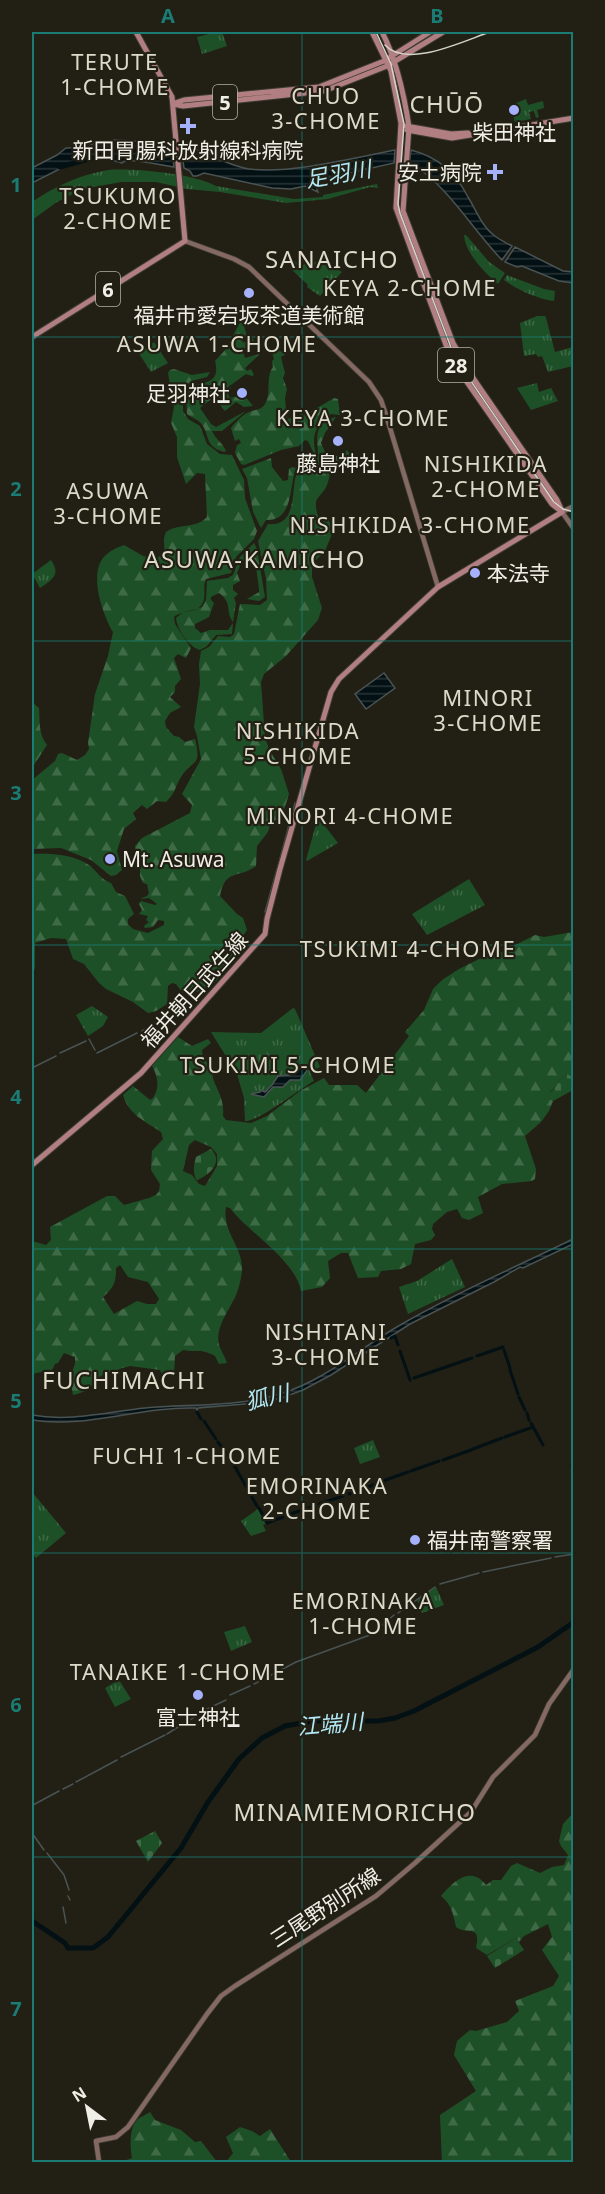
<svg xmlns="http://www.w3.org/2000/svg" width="605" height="2194" viewBox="0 0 605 2194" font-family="'Noto Sans','Noto Sans JP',sans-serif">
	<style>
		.grass { fill: url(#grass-tufts) }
		.forest { fill: url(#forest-firs); fill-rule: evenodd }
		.cemetery { fill: url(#cemetery-stones) }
		.water { fill: url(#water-rules); stroke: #4a5353; stroke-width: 1.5 }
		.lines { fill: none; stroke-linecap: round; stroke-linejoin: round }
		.stream { stroke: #4a5353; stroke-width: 1.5 }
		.canal { stroke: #031014; stroke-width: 3 }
		.river { stroke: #031014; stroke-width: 5 }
		.secondary-casing { stroke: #3e3c34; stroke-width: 6 }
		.primary-casing { stroke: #3e3c34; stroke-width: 7 }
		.secondary { stroke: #846963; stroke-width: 4.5 }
		.primary { stroke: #b17e81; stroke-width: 5 }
		.tram { stroke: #d4d3ca; stroke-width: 1.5 }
		.grid { fill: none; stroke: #1a7c74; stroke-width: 1.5; stroke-opacity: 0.55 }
		.poi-dot { fill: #a6b1fc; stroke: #222014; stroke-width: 2 }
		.labels { text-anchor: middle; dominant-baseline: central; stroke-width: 4.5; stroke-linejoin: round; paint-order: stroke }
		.shield { fill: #222014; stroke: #b2b1a8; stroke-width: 1.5 }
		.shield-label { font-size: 20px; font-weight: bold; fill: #f0efe7 }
		.poi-label { font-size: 21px; fill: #f0efe7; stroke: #222014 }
		.street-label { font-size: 21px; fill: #f0efe7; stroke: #222014 }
		.neighbourhood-label { font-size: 22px; letter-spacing: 1.5px; fill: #dddac9; stroke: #222014 }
		.water-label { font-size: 22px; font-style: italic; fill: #b2e8f5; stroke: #222014 }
		.quarter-label { font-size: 24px; letter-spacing: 1.5px; fill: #dddac9; stroke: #222014 }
		.neatline { fill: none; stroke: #1a7c74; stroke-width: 2 }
		.grid-label { font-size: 20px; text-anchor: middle; font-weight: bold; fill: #1a7c74 }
	</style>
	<defs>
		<pattern id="grass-tufts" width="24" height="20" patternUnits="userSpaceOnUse" patternTransform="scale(1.5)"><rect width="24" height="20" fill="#1e5027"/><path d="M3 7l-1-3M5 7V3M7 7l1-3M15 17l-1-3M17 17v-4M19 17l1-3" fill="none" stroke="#3f6a46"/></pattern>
		<pattern id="forest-firs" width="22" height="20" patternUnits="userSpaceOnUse" patternTransform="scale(1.5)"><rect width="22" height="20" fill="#1e5027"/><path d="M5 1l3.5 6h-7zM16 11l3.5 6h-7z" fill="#3f6a46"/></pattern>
		<pattern id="cemetery-stones" width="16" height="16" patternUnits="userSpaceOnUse" patternTransform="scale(1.5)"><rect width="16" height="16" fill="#1e5027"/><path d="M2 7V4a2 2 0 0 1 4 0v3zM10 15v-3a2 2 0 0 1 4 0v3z" fill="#3f6a46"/></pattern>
		<pattern id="water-rules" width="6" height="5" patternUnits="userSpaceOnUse" patternTransform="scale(1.5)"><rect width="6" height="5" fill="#031014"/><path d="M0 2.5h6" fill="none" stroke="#283336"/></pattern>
	</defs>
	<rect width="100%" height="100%" fill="#222014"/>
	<path class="grass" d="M217,32H222L227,46L202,54L197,37Z
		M526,99L528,105L543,101L544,108L537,110L539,117L536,118L534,111L529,112L531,119L515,122L511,108L514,107V104Z
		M108,170C135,168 194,174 216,186L294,199L323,197V195L377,184L378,188L370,187L328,199L286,203L220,192L187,189L156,182H121L83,189L57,202L32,220V202C55,186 80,175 108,170Z
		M464,235H466L489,262L505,273L498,284C485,273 465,253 464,235Z
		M310,260L319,263L322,260L342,272L320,296L307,287L308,285L290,268L294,261L303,265Z
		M507,275L544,289L555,291L554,301C536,298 520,291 504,280Z
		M537,316H545L546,318L555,352L573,347V366L548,372L542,356L538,357L536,354L524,356L520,323Z
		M154,342L168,363L151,372L138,352Z
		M537,383L539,392L551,388L558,401L531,410L517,388Z
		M51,560C61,575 53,579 40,588L32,574Z
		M318,817L338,843L307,861L306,860Z
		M469,879L485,905L427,935L412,914Z
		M92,1006L108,1017L103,1026L88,1036L76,1015Z
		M293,1008L295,1009L320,1067L310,1072L314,1081C298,1090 260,1121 245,1121L244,1098L237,1074L211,1032L261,1033Z
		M452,1259L465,1287L408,1314L399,1287L417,1281Z
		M373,1440L380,1457L360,1464L354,1448Z
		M32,1492L66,1533L36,1558L32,1553Z
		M258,1509L267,1523L263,1525L266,1531L251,1536L241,1521Z
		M436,1587L444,1605L422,1613L417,1600Z
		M245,1626L252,1642L231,1651L224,1632Z
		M119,1680L131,1699L115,1707L105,1688Z"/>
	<path class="forest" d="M240,322L243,323L247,336L242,339L243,343L252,338L257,344L242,349L245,358L260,354L245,368L247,371L251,369L254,375L252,376L246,374L228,387L229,389L231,387V391L228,394L230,398L244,395L253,406L244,407L236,402L225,411L214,397L200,408L211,424L216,427L246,411L222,431H212C216,440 223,443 226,451L224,452C205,446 210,438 203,426C200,420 192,418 187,414L186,398L191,386C209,382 220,381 215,361L227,348Z
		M275,348L285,354L281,357L285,373L283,378L287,389L285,398L287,419L305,415L334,398L338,399L340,415L331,414C315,427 311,435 316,454L315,456L308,441L305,440L299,446L281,450L244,465L241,464L235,453L237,445L241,443L239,439L235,441L231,428C235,423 242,415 249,412C256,409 260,411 265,404C272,393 265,378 273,367L272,361L274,359L272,352Z
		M174,369L192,375L210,372L207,377L191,381L186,386L183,395V411L188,419L200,426L207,444L220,454L232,455L244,480L245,498L257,531L254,539L236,557L231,573L206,579C202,587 207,597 202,604C197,613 182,610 174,617L175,624L191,648L186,658L178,654L174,658L181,679L175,686V692L170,697L181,707L170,713L165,721L166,727L174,736L179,737L185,742L195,739C202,768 193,758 181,777C174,788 177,791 166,802L157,801L147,809L142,805L133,813L136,819L124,829L117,851L122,870L116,875L111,876L91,860L61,848L32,849V780L55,761L58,754L62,753L77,760L85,755L89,749L88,743L95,694L108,656L113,632C103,615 89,576 103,558C109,551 116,548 124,545L143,556L155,559C171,552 160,545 166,532C179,523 196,529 207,517L205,474L197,473L186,484L177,457V437L171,423L174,407L168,373L170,370Z
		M336,417L325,433L321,443L325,452L340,457L347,450L353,459L341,460L333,464C330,470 330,476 328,482C323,499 311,494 318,516L328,520L334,529L325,551L315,561L312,569V577L322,608L318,620L286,656L264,674L261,682L265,738L270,751L281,769L289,794L283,813L270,825L268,832L257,846L256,866C239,879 225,868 220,896L237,914L243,918L247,930L231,953L235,960C220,977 208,995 183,993L176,984L172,983L168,986L167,1004L156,1011L148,1013L133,1002L106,989L99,983L84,964L73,959L66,939L51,938L35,943V967L32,980V854C49,853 73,854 89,865C97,871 101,880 111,883L116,892L125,896L134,914L128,919V924L133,929L148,933L164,925V921L158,920L153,927L145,928L144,926L149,922L146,920L148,916L139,914L142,910L139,904L141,901L155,905L157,904L149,898L140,899L147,896L149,893L147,884L143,883L140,876V869L136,865L135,846L142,838L190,813L192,805L182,794L201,759L197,736L194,727L200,684L199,664L201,651L209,647L218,636L230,637L234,634L240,604L260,605L267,600L266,579L258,541L268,524C295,527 292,496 295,479C297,473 299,466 301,460L310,455L314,459L318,457C318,441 312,422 336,417Z
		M271,458L272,467L283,481L288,480L289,469L292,467L296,468C289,486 294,521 266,520L261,528L253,512L247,478L242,469Z
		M254,543L257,549L265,597L259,601L247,599L259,592V589L256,567L251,561H242L237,573L240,581L233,585V590L238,594L234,598L236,603L233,622C225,611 233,603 219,593L211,597V600L214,603L209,617L195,624V628L201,633L210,630H228L233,623L232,634L216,635L207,646L200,650C189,647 177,629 176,618L182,613L202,607L206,600L207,581L228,578L233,575L240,557Z
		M32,702L39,708C40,722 38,733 47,745L32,768Z
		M573,932V1077L567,1074L558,1081L557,1085L550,1092L553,1095L550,1099L553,1101L549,1111L541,1122L525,1136L536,1169L535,1179L532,1181L502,1184L478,1197L483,1213L469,1220L462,1218L457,1209L447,1212L433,1224L432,1229L435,1235L431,1240L415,1244L411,1264L401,1269L381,1271L378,1277L358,1278L348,1253H341L328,1261L330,1278L322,1287L301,1291C296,1261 248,1232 230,1208L226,1207C222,1233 243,1246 242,1270C241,1280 238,1293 233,1301C226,1315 215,1329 219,1345C221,1351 225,1357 227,1363L219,1364L215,1356C199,1348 198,1353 183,1350L175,1356L174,1375L163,1376L160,1370L130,1366L119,1369V1372C100,1371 99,1379 88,1389C84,1392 78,1394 73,1395L69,1372H72L75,1364V1357L64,1353L58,1363L55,1364L51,1372L45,1371L32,1374V1241L46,1245L51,1240L50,1227L107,1196H115L124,1205L149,1198L156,1195L159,1191L160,1184L151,1170L152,1151L163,1139L161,1132C145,1121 129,1115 123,1095L133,1086L150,1100L153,1098C160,1088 158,1076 152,1066L178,1037L192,1046L208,1039L211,1043L202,1050L203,1058L212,1068C211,1086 225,1093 223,1116L226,1120L251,1123L267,1116L300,1091L324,1078L329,1085H357L366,1093L409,1036L405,1032L424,1010L433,989L442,980L459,969L479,959L494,956L535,935L544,937ZM195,1140L211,1147L217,1154V1166L205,1186L199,1184L192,1175L183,1171L189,1145ZM120,1265L128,1277L148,1282L159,1299L156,1304H147L137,1301L114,1314L103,1297C114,1287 116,1283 116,1268Z
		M573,1813V2162H442L440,2115L476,2091L454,2055L457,2041L470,2030L476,2031L507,2022L519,2011L515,2001L553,1986L559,1976L542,1950L552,1937L548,1924L524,1936L519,1942L516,1938L487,1955L476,1948C481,1923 469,1936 456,1927C453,1914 452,1905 441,1896C453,1882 470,1865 486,1885L493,1880H501L511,1866L517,1863L540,1873L552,1867L564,1865L568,1855L561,1846L559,1841L563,1824Z
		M150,2112L155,2120L181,2130L195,2142L201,2141L217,2162H121L132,2158C130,2148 129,2128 137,2120C140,2117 146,2115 150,2112Z
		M240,2127L252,2131L260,2136L270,2129L291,2162H226L233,2153L226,2137Z"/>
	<path class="cemetery" d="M567,1074L573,1077V1090L553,1101L550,1099L552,1095L550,1093L557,1085L558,1081Z
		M211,1149C224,1162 210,1175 197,1180C192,1174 194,1164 196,1157Z
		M155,1831L162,1843L148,1862L136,1841Z
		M516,1938L524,1950L495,1968L487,1956Z"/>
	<path class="water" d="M115,140L171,143L174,167L145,162L127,160L122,163L89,154L32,183V168L57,155L66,148C72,149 105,141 115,140Z
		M181,146L204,152L206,154C219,159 235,167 249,169C290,174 354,158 395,150L394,163L314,181L318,192L305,186L291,189L272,188L204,173L197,176H193L190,171L184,168Z
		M411,150C438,157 455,172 468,197C476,210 482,227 495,236C500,240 506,243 512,246L502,260C472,229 450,189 414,165L409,167Z
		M515,247L563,271L573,272V283L559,281L522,266L517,267L505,262Z
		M384,673L395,688L366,709L355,694Z
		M302,1067L308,1069L300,1080H290L283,1087H273L264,1097L251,1094L260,1092L261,1090L265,1092L272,1085L278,1076L290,1075Z
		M573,1239V1244L523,1268L520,1267L494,1282L410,1324L331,1375L303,1390L284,1397L257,1403L198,1408L197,1410L196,1408C141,1406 86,1429 32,1420V1415C69,1422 108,1412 145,1408C188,1404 238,1407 280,1394C326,1380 361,1347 402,1324C457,1292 516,1267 573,1239Z"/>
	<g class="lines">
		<path class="stream" d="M291,820L295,803
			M278,866L289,825
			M265,912L277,869
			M142,1031L162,1019
			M89,1039L95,1050
			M60,1053L86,1041
			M97,1053L137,1033
			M267,1053L270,1058
			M271,1061L278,1076
			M32,1068L56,1056
			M555,1557L574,1554
			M483,1572L551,1558
			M440,1584L479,1573
			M398,1613L435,1587
			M254,1684L296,1662L370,1635L394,1615
			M230,1695L250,1686
			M205,1710L226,1700
			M184,1724L202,1712
			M167,1734L181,1725
			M121,1757L165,1735
			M76,1782L117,1760
			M63,1789L73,1784
			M33,1805L59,1791
			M32,1833L44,1850
			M47,1853L64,1875L69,1890
			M68,1896L70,1900
			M63,1907L66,1923"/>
		<path class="canal" d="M391,1338L395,1336L398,1345
			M504,1350L510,1368
			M400,1351L410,1380
			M477,1356L503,1347
			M510,1370L518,1394
			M414,1378L472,1358
			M519,1397L525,1410
			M197,1412L201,1419
			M527,1413L529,1420
			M204,1421L216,1439
			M531,1423L543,1445
			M505,1437L533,1427
			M218,1442L231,1460
			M473,1449L502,1438
			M443,1460L471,1450
			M234,1465L257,1506
			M572,1465L574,1464
			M411,1471L439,1461
			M380,1482L408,1472
			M349,1494L376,1484
			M319,1504L343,1496
			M259,1508L267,1523L283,1517
			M287,1515L315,1506"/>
		<path class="river" d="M60,167L103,155
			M32,1921L65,1943L68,1948H93L108,1937L181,1848L208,1802L239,1759L262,1738L285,1726L313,1721H378L395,1718L414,1711L538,1647L574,1622"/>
		<g class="secondary-casing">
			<path id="secondary" d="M185,241L234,259L249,267L369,382L381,400L387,418L438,587
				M574,506L562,512L574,529
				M99,2162L96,2141L116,2137L128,2127L207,2014L221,1996L235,1986L376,1896L415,1863L471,1812L493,1777L535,1735L549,1704L574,1669"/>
		</g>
		<g class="primary-casing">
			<path id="primary" d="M372,32L391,71L401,123L396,208L446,345L467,382L552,504L562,512
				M382,32C397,61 404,94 409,127L403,211L453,343L473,378L557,500L562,511
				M175,103L184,100L319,87L384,61L430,32
				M173,104L183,106L324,91L387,66L443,32
				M406,126L451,134L468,133
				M407,130L452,138L574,118
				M32,337L185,241L172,97L136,32
				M32,1165L141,1073L265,934L267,919L280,869L331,692L339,679L438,587L562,512"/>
		</g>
		<use href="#secondary" class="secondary"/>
		<use href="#primary" class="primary"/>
		<path class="tram" d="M376,32L391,64L404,124L398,204L400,213L455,358L554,502L563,509L574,512
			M385,45C407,69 463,41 490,32"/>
	</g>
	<path class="grid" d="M302,32V2162M32,337H574M32,641H574M32,945H574M32,1249H574M32,1553H574M32,1857H574"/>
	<g class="poi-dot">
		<circle cx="514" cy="110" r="6"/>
		<path d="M185 117h6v6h6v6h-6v6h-6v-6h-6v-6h6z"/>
		<path d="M492 163h6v6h6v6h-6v6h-6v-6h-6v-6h6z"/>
		<circle cx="249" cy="293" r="6"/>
		<circle cx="242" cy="393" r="6"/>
		<circle cx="338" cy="441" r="6"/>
		<circle cx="475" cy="573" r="6"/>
		<circle cx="110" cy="859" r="6"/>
		<circle cx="415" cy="1540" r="6"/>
		<circle cx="198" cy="1695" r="6"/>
	</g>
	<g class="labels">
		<g class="shield">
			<rect x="213" y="85" width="24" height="34" rx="4.5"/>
			<rect x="96" y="272" width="24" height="34" rx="4.5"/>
			<rect x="438" y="348" width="36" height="34" rx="4.5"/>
		</g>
		<g class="shield-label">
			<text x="225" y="102">5</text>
			<text x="108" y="289">6</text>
			<text x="456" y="365">28</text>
		</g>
		<g class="poi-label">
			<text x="514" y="132">柴田神社</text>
			<text x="188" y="150">新田胃腸科放射線科病院</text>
			<text x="482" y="172" text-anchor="end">安土病院</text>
			<text x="249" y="315">福井市愛宕坂茶道美術館</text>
			<text x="230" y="393" text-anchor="end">足羽神社</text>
			<text x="338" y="463">藤島神社</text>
			<text x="487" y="573" text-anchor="start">本法寺</text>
			<text x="122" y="859" text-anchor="start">Mt. Asuwa</text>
			<text x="427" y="1540" text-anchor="start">福井南警察署</text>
			<text x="198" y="1717">富士神社</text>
		</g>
		<g class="street-label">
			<text transform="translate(194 990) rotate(-48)">福井朝日武生線</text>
			<text transform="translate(325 1907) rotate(-33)">三尾野別所線</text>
		</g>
		<g class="neighbourhood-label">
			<text x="115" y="61">TERUTE<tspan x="115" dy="25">1-CHOME</tspan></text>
			<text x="326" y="95">CHUO<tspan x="326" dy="25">3-CHOME</tspan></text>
			<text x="118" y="195">TSUKUMO<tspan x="118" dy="25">2-CHOME</tspan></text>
			<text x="410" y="287">KEYA 2-CHOME</text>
			<text x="217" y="343">ASUWA 1-CHOME</text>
			<text x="363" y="417">KEYA 3-CHOME</text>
			<text x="486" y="463">NISHIKIDA<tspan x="486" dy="25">2-CHOME</tspan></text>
			<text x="108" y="490">ASUWA<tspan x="108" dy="25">3-CHOME</tspan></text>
			<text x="410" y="524">NISHIKIDA 3-CHOME</text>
			<text x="488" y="697">MINORI<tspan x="488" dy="25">3-CHOME</tspan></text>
			<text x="298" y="730">NISHIKIDA<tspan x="298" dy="25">5-CHOME</tspan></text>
			<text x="350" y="815">MINORI 4-CHOME</text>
			<text x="408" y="948">TSUKIMI 4-CHOME</text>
			<text x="288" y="1064">TSUKIMI 5-CHOME</text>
			<text x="326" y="1331">NISHITANI<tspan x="326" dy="25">3-CHOME</tspan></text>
			<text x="187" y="1455">FUCHI 1-CHOME</text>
			<text x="317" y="1485">EMORINAKA<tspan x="317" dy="25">2-CHOME</tspan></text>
			<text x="363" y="1600">EMORINAKA<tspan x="363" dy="25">1-CHOME</tspan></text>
			<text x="178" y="1671">TANAIKE 1-CHOME</text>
		</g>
		<g class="water-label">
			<text transform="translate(338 173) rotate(-10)">足羽川</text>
			<text transform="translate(267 1396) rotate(-13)">狐川</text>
			<text transform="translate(330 1723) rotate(-5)">江端川</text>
		</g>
		<g class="quarter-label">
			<text x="447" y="103">CHŪŌ</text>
			<text x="332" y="258">SANAICHO</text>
			<text x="255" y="558">ASUWA-KAMICHO</text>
			<text x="124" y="1379">FUCHIMACHI</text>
			<text x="355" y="1811">MINAMIEMORICHO</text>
		</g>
	</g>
	<rect width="605" height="2194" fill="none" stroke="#222014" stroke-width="66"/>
	<g transform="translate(87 2107) rotate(328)" stroke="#222014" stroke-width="4.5" paint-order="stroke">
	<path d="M0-4.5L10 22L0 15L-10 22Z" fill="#f0efe7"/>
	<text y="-9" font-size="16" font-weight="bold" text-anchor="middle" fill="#f0efe7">N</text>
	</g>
	<rect x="33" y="33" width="539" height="2128" class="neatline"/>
	<g class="grid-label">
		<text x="168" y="23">A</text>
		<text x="437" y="23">B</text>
		<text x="16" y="192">1</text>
		<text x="16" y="496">2</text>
		<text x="16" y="800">3</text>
		<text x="16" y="1104">4</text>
		<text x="16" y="1408">5</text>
		<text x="16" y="1712">6</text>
		<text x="16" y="2016">7</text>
	</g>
</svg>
